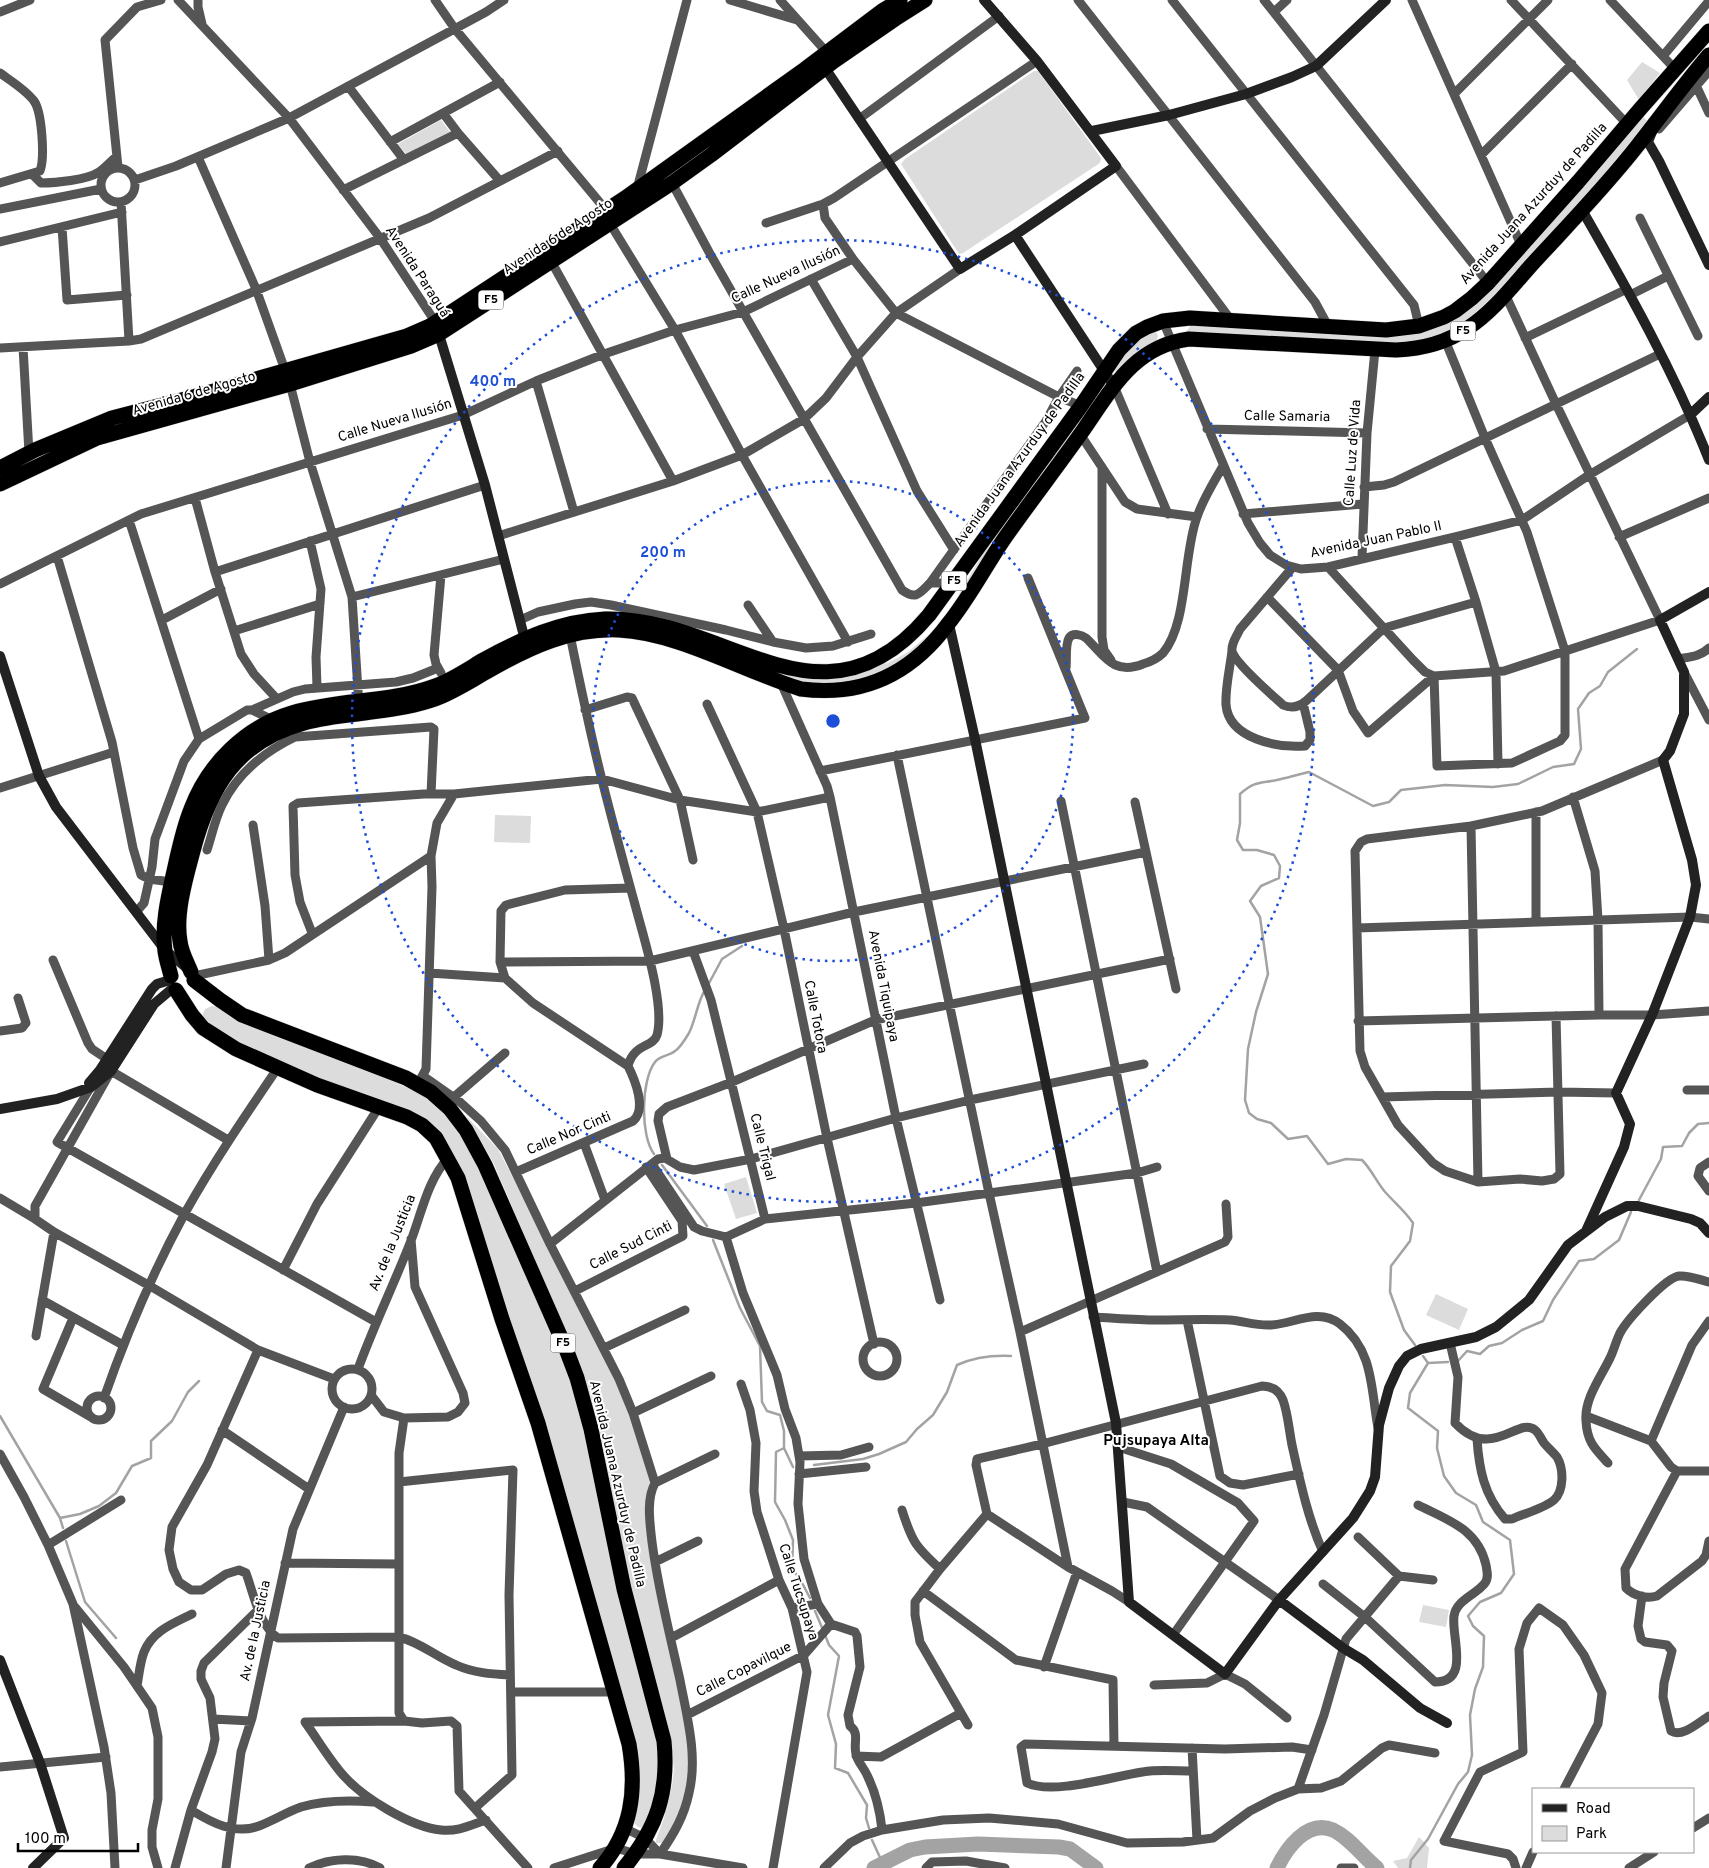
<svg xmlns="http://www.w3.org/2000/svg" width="1709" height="1868" viewBox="0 0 1709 1868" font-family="Overpass,sans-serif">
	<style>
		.green { fill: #dcdcdc }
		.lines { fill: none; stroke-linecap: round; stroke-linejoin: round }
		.stream { stroke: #a3a3a3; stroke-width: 2.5 }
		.river { stroke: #a3a3a3; stroke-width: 15 }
		.highway-casing { stroke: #dbdbdb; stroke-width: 16 }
		.street { stroke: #555; stroke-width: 9 }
		.secondary { stroke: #222; stroke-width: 10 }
		.highway { stroke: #000; stroke-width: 15 }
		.ring { fill: none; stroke: #1d4ed8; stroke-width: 2.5; stroke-dasharray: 2.5 5 }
		.labels { text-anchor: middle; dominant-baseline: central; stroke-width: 4; stroke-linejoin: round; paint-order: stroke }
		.shield { fill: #fff; stroke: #4c4c4c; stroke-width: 1 }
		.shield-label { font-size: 12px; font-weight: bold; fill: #000 }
		.street-label { font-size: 14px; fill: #000; stroke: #fff }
		.neighbourhood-label { font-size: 15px; font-weight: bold; fill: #000; stroke: #fff }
		.centre { fill: #1d4ed8; stroke: #fff; stroke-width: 2.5 }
		.ring-label { font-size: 15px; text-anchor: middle; font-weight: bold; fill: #1d4ed8; stroke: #fff; stroke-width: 4; stroke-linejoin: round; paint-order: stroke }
	</style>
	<rect width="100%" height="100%" fill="#fff"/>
	<path class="green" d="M1642,62L1660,73L1639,100L1627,80Z
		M1034,71H1038L1101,158L1100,163L963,253L959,254L901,164L905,159Z
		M1642,115L1647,121C1607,172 1565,220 1520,267C1500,288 1481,311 1457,327C1444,336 1429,339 1414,344L1186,332L1191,325L1281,330L1449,320Z
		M441,120L450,132L406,154L398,144Z
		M1152,331L1156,332L1158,336L1156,342L1118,371H1115V365L1142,336Z
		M1099,392H1101L956,604L959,594L1000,525Z
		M933,631L907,659L854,684L799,683L720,649L755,662L879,665L888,663L908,652Z
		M495,815L531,816L530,843L494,842Z
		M212,1006L221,1008L422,1094C442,1110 456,1127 470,1148L547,1320L577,1396L660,1749L659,1790L643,1828L638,1827L634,1823L639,1797L638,1759L440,1137L316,1079L235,1043L201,1018L205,1009Z
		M466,1116L498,1149L578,1303L626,1404L651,1480L648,1487L647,1505L649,1552L653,1576L684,1713L690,1773L681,1815L662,1843H656V1840L664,1818L672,1786L674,1770L671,1739L637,1617L591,1399L580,1366L493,1162Z
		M746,1177L757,1213L736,1219L724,1184Z
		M1436,1294L1468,1309L1459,1330L1426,1315Z
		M1423,1605L1449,1610L1446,1627L1419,1622Z
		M1419,1837L1429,1848L1427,1868H1398L1393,1861L1407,1858Z"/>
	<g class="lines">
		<path class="stream" d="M708,985L722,959L742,946
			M654,1154C640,1135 641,1080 655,1062C659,1056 669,1056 675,1051C680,1048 686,1038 689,1033C696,1019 697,1003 705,990
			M662,1165L707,1226
			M1639,1200L1661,1159L1663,1147L1682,1146L1689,1133L1698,1124L1709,1123
			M713,1240L740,1308L760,1346L762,1402L767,1411L780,1415L784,1431V1448L776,1452L775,1502L785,1520L793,1540L792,1569L800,1579L810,1598
			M1415,1345L1404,1330L1390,1292L1391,1266L1410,1241L1413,1223C1405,1211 1395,1203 1386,1193C1377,1183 1372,1170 1362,1160L1346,1159L1328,1164L1307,1136L1288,1139L1271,1123L1257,1119L1249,1113L1245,1100L1248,1049L1256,1012L1268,974L1260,917L1250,901L1261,886L1279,878L1280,866L1274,855L1257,850H1243L1237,840L1240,823V794C1257,779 1262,784 1281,779C1291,777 1300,774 1309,772L1373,806L1389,802L1401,790L1445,785L1493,787L1518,784L1553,767L1574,764L1581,749L1578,709L1589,693L1600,686L1608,672L1637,649
			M1423,1356L1428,1363
			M1458,1361L1467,1351L1480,1354L1489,1346L1502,1343L1522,1330L1543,1321L1553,1300L1579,1261L1594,1259L1619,1240L1631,1212
			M0,1416L60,1518L63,1528
			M784,1448L793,1467
			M814,1465L863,1459L879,1454L906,1442L917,1429L933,1415L947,1392L957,1365C975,1357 991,1355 1011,1356
			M60,1518L80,1514L99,1506L116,1493L132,1466L151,1458V1441L172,1421L188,1392L199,1381
			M66,1541L85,1602L116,1638
			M815,1611L823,1630
			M825,1635L829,1645L839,1656L828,1715L836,1744L835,1768L848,1773L867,1805L866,1818L869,1828
			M872,1840L883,1864
			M1410,1868L1411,1860L1428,1839L1458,1784L1468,1772L1472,1755L1470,1715L1475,1689L1483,1667L1484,1636L1473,1626L1468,1616L1480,1602L1501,1593L1514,1574L1510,1540L1483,1522L1476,1505L1456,1493L1444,1476L1437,1448L1438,1431L1408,1408L1410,1393L1428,1363L1448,1362"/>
		<path class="river" d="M874,1868L910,1850L925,1847L978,1844L1059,1847L1070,1849L1096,1868
			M1277,1868C1286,1849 1307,1819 1333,1830C1350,1838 1362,1856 1377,1868"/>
		<g class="highway-casing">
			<path id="highway" d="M0,468L35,450L112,418L193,397L407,336L430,326L625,198L805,69L882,11L900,0
				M0,484L97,438L290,384L411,346L439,334L672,183L711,155L834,61L895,19L925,0
				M191,972C187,962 181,952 180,941C175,914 186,877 193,851C210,787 236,742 304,723C321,718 339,716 357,714C383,710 410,708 435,699C454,692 472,680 490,670C530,647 571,628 619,630C679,633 743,671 801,689C862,697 911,674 948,624C969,598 985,567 1004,539C1030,502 1058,466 1084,429C1113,387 1135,346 1189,339L1396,350C1422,349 1446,343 1468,328C1494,311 1514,284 1535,261C1570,223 1606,186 1638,145C1662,115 1684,84 1709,55
				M171,976C169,968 166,959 165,951C161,922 170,890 176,862C180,844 184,826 191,809C208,764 245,727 292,713C338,699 389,703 435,686C452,680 468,669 483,660C522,639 560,621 605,619C727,616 822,742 929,615L1081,406L1119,350L1136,333L1147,327L1163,321L1190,318L1386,330L1419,326L1444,317L1455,311L1472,298L1488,283L1578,182L1641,108L1709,31
				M194,980L220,1000L242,1015L406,1078L431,1092L450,1109L466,1130L485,1165L566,1349L577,1378L591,1429L624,1589L664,1741C669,1792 657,1828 624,1868
				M176,990L192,1015L203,1028L236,1049L317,1085L407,1117L422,1125L436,1138L458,1178L502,1319L538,1423L629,1744C637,1790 632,1832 600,1868"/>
		</g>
		<path class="street" d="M178,0L289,118L380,238L436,323
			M198,0V7L202,24
			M435,0L455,29L606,210L609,222L675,330L742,455L848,642
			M730,0L797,20
			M780,0L830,56
			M1078,0L1315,302L1328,326
			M1172,0L1414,305L1419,326
			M1264,0L1488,283
			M1412,0L1521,245
			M1511,0L1627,124
			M1610,0L1675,69
			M0,12L30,0
			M1274,12L1287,0
			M1663,56L1709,1
			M0,73C11,81 26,90 34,101C42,112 45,158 40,171L0,183
			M1694,81L1709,113
			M348,86L404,160
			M1454,94L1548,0
			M443,113L458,133
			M859,119L999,16
			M1659,129L1709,71
			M390,142L500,82
			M1482,154L1572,64
			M198,157L256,289L290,384L310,462L352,597L359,706
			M1116,166L1231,320
			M118,167L105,40L137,7L161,0
			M101 185a17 17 0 1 1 34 0a17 17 0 1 1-34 0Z
			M32,174L41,183C55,183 87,180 99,172C105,168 110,162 116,157
			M135,180L176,166L289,118L486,12L504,0
			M672,183L709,252L902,590C916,600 919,594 930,583H942L949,588
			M637,189L687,0
			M343,190L458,133L500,181
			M121,202L129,341
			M823,204L825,218L853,259L896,313L1059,397L1081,406
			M0,209L101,189
			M1640,218L1698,336
			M766,223L823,204L834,198L1037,61
			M62,227L67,300L127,295
			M0,242L122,212
			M551,261L673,481
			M811,279L857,357L917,491L954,550
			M1630,295L1668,276
			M1163,321L1248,523L1260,543L1270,555L1286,565L1301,569L1328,567L1455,537L1522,520L1589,475L1690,415
			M1525,338L1627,289
			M23,347L29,453
			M0,348L129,341L141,339L429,218L558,151
			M536,381L574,512
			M1114,386L1168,514
			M1207,429L1367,433
			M1080,434L1125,502L1137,509L1197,517
			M1102,467V637L1104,650L1111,660
			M1364,487L1384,485L1394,482L1660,354
			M195,498L215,572L241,654L254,674L277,699
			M1243,514L1363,504
			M129,520L199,739
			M498,536L673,481L742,455L804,419L826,398L857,357L896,313L960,269
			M1455,537L1476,602L1496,672L1498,764
			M1619,537L1709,498
			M310,541L321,589L316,657L317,687
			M57,556L112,742L133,848L141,875L149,879L171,882
			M1362,558L1367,433L1375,350
			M1328,567L1413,660L1425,672L1434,676L1504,671L1660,620L1556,404L1505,294
			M1292,568L1240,629C1237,636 1231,643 1232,651C1235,663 1272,695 1283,705C1292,709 1299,707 1306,701L1384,628L1476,602
			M215,572L485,485
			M441,575L434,655L436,664L441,673
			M930,583L1046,421L1059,397L1077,371
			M0,584L141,514L463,415L536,381L604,354L675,330L743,312L853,259
			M352,597L504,559
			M1267,597L1338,670L1353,711L1368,733L1434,676
			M748,605L773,642
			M162,620L221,589
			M520,620L538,612L575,604L591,602L611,605L726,630L773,642L806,648L833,646L871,634
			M234,631L320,604
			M570,635C580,684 590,732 602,780C613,824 625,868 637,912C645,942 665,1006 657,1035C653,1048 634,1043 628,1066
			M1232,651C1230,668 1225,688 1226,705C1229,739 1278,748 1305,746L1310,740V732L1303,703
			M1678,659C1689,657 1700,657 1709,648
			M1066,668C1067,660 1065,645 1069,638C1073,632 1082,635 1086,638C1104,655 1113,676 1143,664C1150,662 1158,658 1163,653C1188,624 1183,554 1197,517C1203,499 1214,482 1223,466
			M1684,672L1709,720
			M1434,676L1437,766L1512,763L1560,741L1565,735V651L1527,532L1485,438L1445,340
			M781,683L827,786L830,797L896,1118L940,1300
			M707,704L757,812L784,929L827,1138L874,1344
			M252,710L293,692L305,689L396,682L413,678L438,668
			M585,710L627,697L632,698L680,800L693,860
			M897,755L989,1193L1020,1332L1068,1567
			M820,771L1085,718L1028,578
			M0,788L114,752
			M1573,797L1595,871L1598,920L1599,1015
			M1061,801L1157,1272
			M1135,802L1176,989
			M1536,812V922
			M253,825L265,906L269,960
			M1471,826L1478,1182
			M207,850C212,835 215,819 222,805C237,774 264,752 295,737L431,727L434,729L431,794
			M136,912L144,903L152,867L155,839L184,761L199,739L247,710H252L273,720
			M1357,928L1690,917L1709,919
			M312,933L300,902L295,875L293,806L298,803L424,794H454L602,779L680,800L757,812L830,797
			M693,951L711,1000L765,1219
			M53,960L88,1043L92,1049L107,1059
			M500,962L650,961L854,912L1146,852
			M429,973L505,978
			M194,976L269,960L285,953L431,856
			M1556,1016L1560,1174L1554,1179L1542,1181L1520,1179L1478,1182L1445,1171L1433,1163L1398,1125L1365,1067L1360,1051L1355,851L1361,842L1367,839L1471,826L1542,811L1663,760
			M1358,1021L1599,1015H1652L1709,1011
			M0,1031L22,1028L26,1023L18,998
			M423,1076L460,1102L481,1121L505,1150L550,1244L619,1379L633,1413L655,1483C646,1499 650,1524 652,1542C658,1589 670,1635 680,1680C687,1717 698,1756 689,1793C684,1817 673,1835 660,1854
			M420,1080L426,1069L432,887L431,856L437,823L454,794
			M92,1085L57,1142L376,1322
			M1687,1090H1709
			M454,1097L505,1053
			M1382,1097L1558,1092L1616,1093
			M228,1140L111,1071L35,1206V1219L54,1232L150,1286L258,1350L334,1379
			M584,1143L605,1200
			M667,1159L658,1121L659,1114L667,1107L732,1082L875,1020L1170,959
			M1709,1162L1700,1168L1698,1176L1709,1191
			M652,1164L694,1227L702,1231L726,1237
			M516,1172L633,1121C647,1109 635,1080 628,1066L533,1003L505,978L500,962L501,911L506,905L565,890L630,888
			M0,1198L35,1219
			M550,1244L658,1159L665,1158L680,1167L694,1170L751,1159L896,1118L970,1100L1144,1064
			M283,1270L317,1204L379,1107
			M575,1291L683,1236L682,1221L646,1167
			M42,1300L123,1345
			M1093,1317C1114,1318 1136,1320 1157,1320C1181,1320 1206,1319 1230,1320C1243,1321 1257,1326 1271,1325C1294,1324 1318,1307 1340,1324C1374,1350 1371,1391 1378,1428
			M73,1318L43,1389L91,1417
			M1187,1320L1220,1476L1230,1483L1243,1485L1299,1474
			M1020,1332L1225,1242L1228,1237L1226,1204
			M36,1336L54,1232
			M863 1359a17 17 0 1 1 34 0a17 17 0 1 1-34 0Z
			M1450,1343L1458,1377L1455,1423C1492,1462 1518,1416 1535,1430C1539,1433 1541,1439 1544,1443C1548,1448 1553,1452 1557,1457C1564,1469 1564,1491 1554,1500C1545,1508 1523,1514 1512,1519H1505C1484,1495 1479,1469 1477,1439
			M604,1348L685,1310
			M258,1350L207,1465L172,1527L169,1550L173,1569L179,1582L191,1590H202L226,1574L239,1570L246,1573C254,1595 259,1625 278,1638L399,1637C420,1642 436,1657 456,1665C474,1673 491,1674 510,1675
			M358,1369C374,1325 395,1282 412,1238C422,1211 428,1180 448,1158
			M332 1389a20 20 0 1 1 40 0a20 20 0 1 1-40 0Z
			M741,1384L750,1410L756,1443L754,1491L757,1512L779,1580L792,1608L807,1672L773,1868
			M371,1395L384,1412L404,1418L399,1453V1713L404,1721L422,1723L451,1721L457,1726L459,1791L528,1868
			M87 1408a12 12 0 1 1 24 0a12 12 0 1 1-24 0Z
			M104,1398C126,1335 153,1272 185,1213C213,1163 245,1116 277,1069
			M633,1413L711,1376
			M1586,1416L1651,1441L1671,1467L1677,1471H1709
			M404,1418L448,1417L458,1412L465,1403L463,1393L415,1287L411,1239
			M222,1430L309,1489
			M1651,1441L1692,1345L1709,1321
			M1118,1447L1171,1464L1238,1503L1254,1521L1173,1635
			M0,1454L24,1497L48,1545L73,1604L104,1747L111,1793L115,1868
			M799,1456L841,1455L869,1447
			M1608,1463C1595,1449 1587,1442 1586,1421C1584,1399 1601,1377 1610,1358C1614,1350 1616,1341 1620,1333C1627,1320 1665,1278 1679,1276C1689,1275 1700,1280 1709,1282
			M1677,1471L1625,1569L1626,1588C1634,1596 1647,1599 1657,1596L1702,1561L1706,1555L1709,1541
			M799,1474L866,1467
			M399,1482L513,1470L509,1595L512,1775L475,1808
			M655,1483L715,1454
			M1123,1502L1147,1507L1279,1600
			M902,1510C912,1542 916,1547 940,1569
			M48,1545L121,1500
			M655,1562L698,1541
			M285,1563L399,1564
			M1399,1576L1433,1580
			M1323,1584L1366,1618L1435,1682C1471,1682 1451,1637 1454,1616C1456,1600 1476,1595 1485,1583C1489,1578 1487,1571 1486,1565C1478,1529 1448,1520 1418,1505
			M923,1591L1016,1660L1113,1680L1114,1746
			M1642,1596L1638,1626L1641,1639L1645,1642L1667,1645L1672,1651L1664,1683L1663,1697L1671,1731C1682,1738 1699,1722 1709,1716
			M1129,1602L1112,1591L1068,1567L987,1514L976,1465L977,1459L1042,1444L1262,1386C1272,1386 1279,1390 1283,1400C1288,1414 1289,1430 1292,1445C1300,1481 1308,1519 1323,1552
			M818,1604L831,1624L855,1632L857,1636L860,1667L848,1715L850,1726C860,1733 853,1743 856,1754C857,1761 864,1768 867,1775C876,1793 880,1810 882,1830
			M75,1607L124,1667L152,1708L158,1737V1799L152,1830V1847L158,1868
			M792,1608L818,1604L804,1559L798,1504L800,1462L796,1438L785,1409L777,1375L743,1293L726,1237L765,1219L916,1203L1137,1173L1157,1167
			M671,1638L779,1580
			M1044,1667L1077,1572
			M1154,1685L1207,1683L1225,1674L1245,1684L1287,1718
			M137,1686C139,1675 140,1662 144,1652C152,1631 174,1623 192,1614
			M511,1692H614
			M687,1715L804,1655L831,1624
			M213,1719L251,1721
			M404,1721L305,1722C318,1740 329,1759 343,1775C363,1798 411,1827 441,1830C457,1832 471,1825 486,1820
			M968,1725L920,1642L915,1615V1602L940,1569L987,1514
			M1192,1748L1197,1840
			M856,1756L881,1757L961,1713
			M0,1767L106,1757
			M1193,1771C1179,1771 1164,1770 1150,1771C1119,1774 1055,1796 1027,1783L1021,1747L1025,1744L1225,1749L1292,1747L1312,1750
			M1298,1789L1324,1715L1346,1639L1399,1576L1358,1537
			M191,1810C212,1823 235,1835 259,1826C274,1820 287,1812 301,1807C325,1800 349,1800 373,1802
			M624,1828L645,1838L660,1854
			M1693,1828L1709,1818
			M175,1868L191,1810L212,1752L215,1739L210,1698L201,1679V1671L204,1663L259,1609
			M226,1868L241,1752L252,1718L293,1529L344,1407
			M309,1868C330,1858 359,1856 380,1868
			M554,1868L616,1848L636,1854H660L743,1868
			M824,1868L850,1843L863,1836L882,1830L943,1820L989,1818L1058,1824L1127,1843L1183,1842L1213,1838L1250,1811L1275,1798L1298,1789L1321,1788L1341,1781L1382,1748L1389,1745L1435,1753
			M926,1868L932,1862L966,1861L1005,1868
			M1341,1868H1354
			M1516,1868L1513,1859L1508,1854L1444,1841L1480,1772L1523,1752L1519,1649L1527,1623L1539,1608L1563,1625L1584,1655L1602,1693L1598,1724L1564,1789
			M1526,1868L1533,1852
			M1629,1868L1654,1852"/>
		<path class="secondary" d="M825,68L960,269L1015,235L1116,166L1037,61L984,0
			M1092,131L1169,115L1246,94L1292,77L1316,66L1386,0
			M1652,132L1648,142L1659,161L1709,265
			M1582,210C1628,290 1675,374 1709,460
			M1015,235L1114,386
			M437,328L485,485L526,644
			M1690,415L1709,397
			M949,624L975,739L1116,1423L1129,1602L1225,1674L1279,1600L1343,1648L1363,1660L1420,1708L1447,1723
			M0,656L39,776L56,807L165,950L188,969
			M89,1083L100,1070L152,989L157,984L170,980
			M0,1109L57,1099L91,1087L111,1071L154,1004L173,988
			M1586,1231L1624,1147L1630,1124L1616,1093L1652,1015L1690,917L1696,885L1692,860L1663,760L1670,751L1684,714V672L1660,620L1709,592
			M1279,1600L1353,1518L1370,1491L1375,1477L1379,1425L1389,1388L1399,1366L1407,1356L1421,1349L1476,1337L1496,1327L1529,1300L1568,1245L1605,1217L1627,1206H1638L1691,1219L1700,1223L1709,1233
			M0,1660L40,1763L64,1838L33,1868"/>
		<use href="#highway" class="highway"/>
	</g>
	<g class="ring">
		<circle cx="833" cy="721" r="240"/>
		<circle cx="833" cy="721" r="481"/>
	</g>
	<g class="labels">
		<g class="shield">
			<rect x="478.5" y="290.5" width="25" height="19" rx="4"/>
			<rect x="1450.5" y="321.5" width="25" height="19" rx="4"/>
			<rect x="941.5" y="571.5" width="25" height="19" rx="4"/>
			<rect x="550.5" y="1333.5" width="25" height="19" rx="4"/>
		</g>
		<g class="shield-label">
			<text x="491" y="300">F5</text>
			<text x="1463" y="331">F5</text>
			<text x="954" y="581">F5</text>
			<text x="563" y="1343">F5</text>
		</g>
		<g class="street-label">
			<text transform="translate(1534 204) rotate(-48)">Avenida Juana Azurduy de Padilla</text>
			<text transform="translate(558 237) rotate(-33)">Avenida 6 de Agosto</text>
			<text transform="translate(417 272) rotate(57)">Avenida Paraguá</text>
			<text transform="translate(786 275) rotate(-25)">Calle Nueva Ilusión</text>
			<text transform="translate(194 394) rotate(-16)">Avenida 6 de Agosto</text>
			<text transform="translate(1287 417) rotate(1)">Calle Samaria</text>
			<text transform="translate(395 421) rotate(-17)">Calle Nueva Ilusión</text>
			<text transform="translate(1353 453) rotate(-86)">Calle Luz de Vida</text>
			<text transform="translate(1020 460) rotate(-54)">Avenida Juana Azurduy de Padilla</text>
			<text transform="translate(1376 540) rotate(-12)">Avenida Juan Pablo II</text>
			<text transform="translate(883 986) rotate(79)">Avenida Tiquipaya</text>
			<text transform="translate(815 1017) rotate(79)">Calle Totora</text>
			<text transform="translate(569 1134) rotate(-23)">Calle Nor Cinti</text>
			<text transform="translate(762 1147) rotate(76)">Calle Trigal</text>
			<text transform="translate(393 1243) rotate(-68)">Av. de la Justicia</text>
			<text transform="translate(631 1246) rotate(-27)">Calle Sud Cinti</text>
			<text transform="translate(617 1484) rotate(77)">Avenida Juana Azurduy de Padilla</text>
			<text transform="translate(798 1592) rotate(72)">Calle Tucsupaya</text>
			<text transform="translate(256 1631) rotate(-78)">Av. de la Justicia</text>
			<text transform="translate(744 1670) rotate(-27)">Calle Copavilque</text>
		</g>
		<g class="neighbourhood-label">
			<text x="1156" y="1441">Pujsupaya Alta</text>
		</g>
	</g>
	<circle cx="833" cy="721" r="8" class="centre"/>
	<g class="ring-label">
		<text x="493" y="386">400 m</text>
		<text x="663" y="557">200 m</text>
	</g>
	<rect x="1532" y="1788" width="162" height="65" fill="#ffffff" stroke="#999999"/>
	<rect x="1542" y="1804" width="25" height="8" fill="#222222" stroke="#999999"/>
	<text x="1576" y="1813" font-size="15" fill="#000000">Road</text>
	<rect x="1542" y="1826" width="25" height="15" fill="#dcdcdc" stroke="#999999"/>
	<text x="1576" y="1838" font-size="15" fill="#000000">Park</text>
	<path d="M18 1843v8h120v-8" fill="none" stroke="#000000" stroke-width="2.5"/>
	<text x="25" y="1843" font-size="15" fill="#000000" stroke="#ffffff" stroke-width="4" paint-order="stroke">100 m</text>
</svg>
